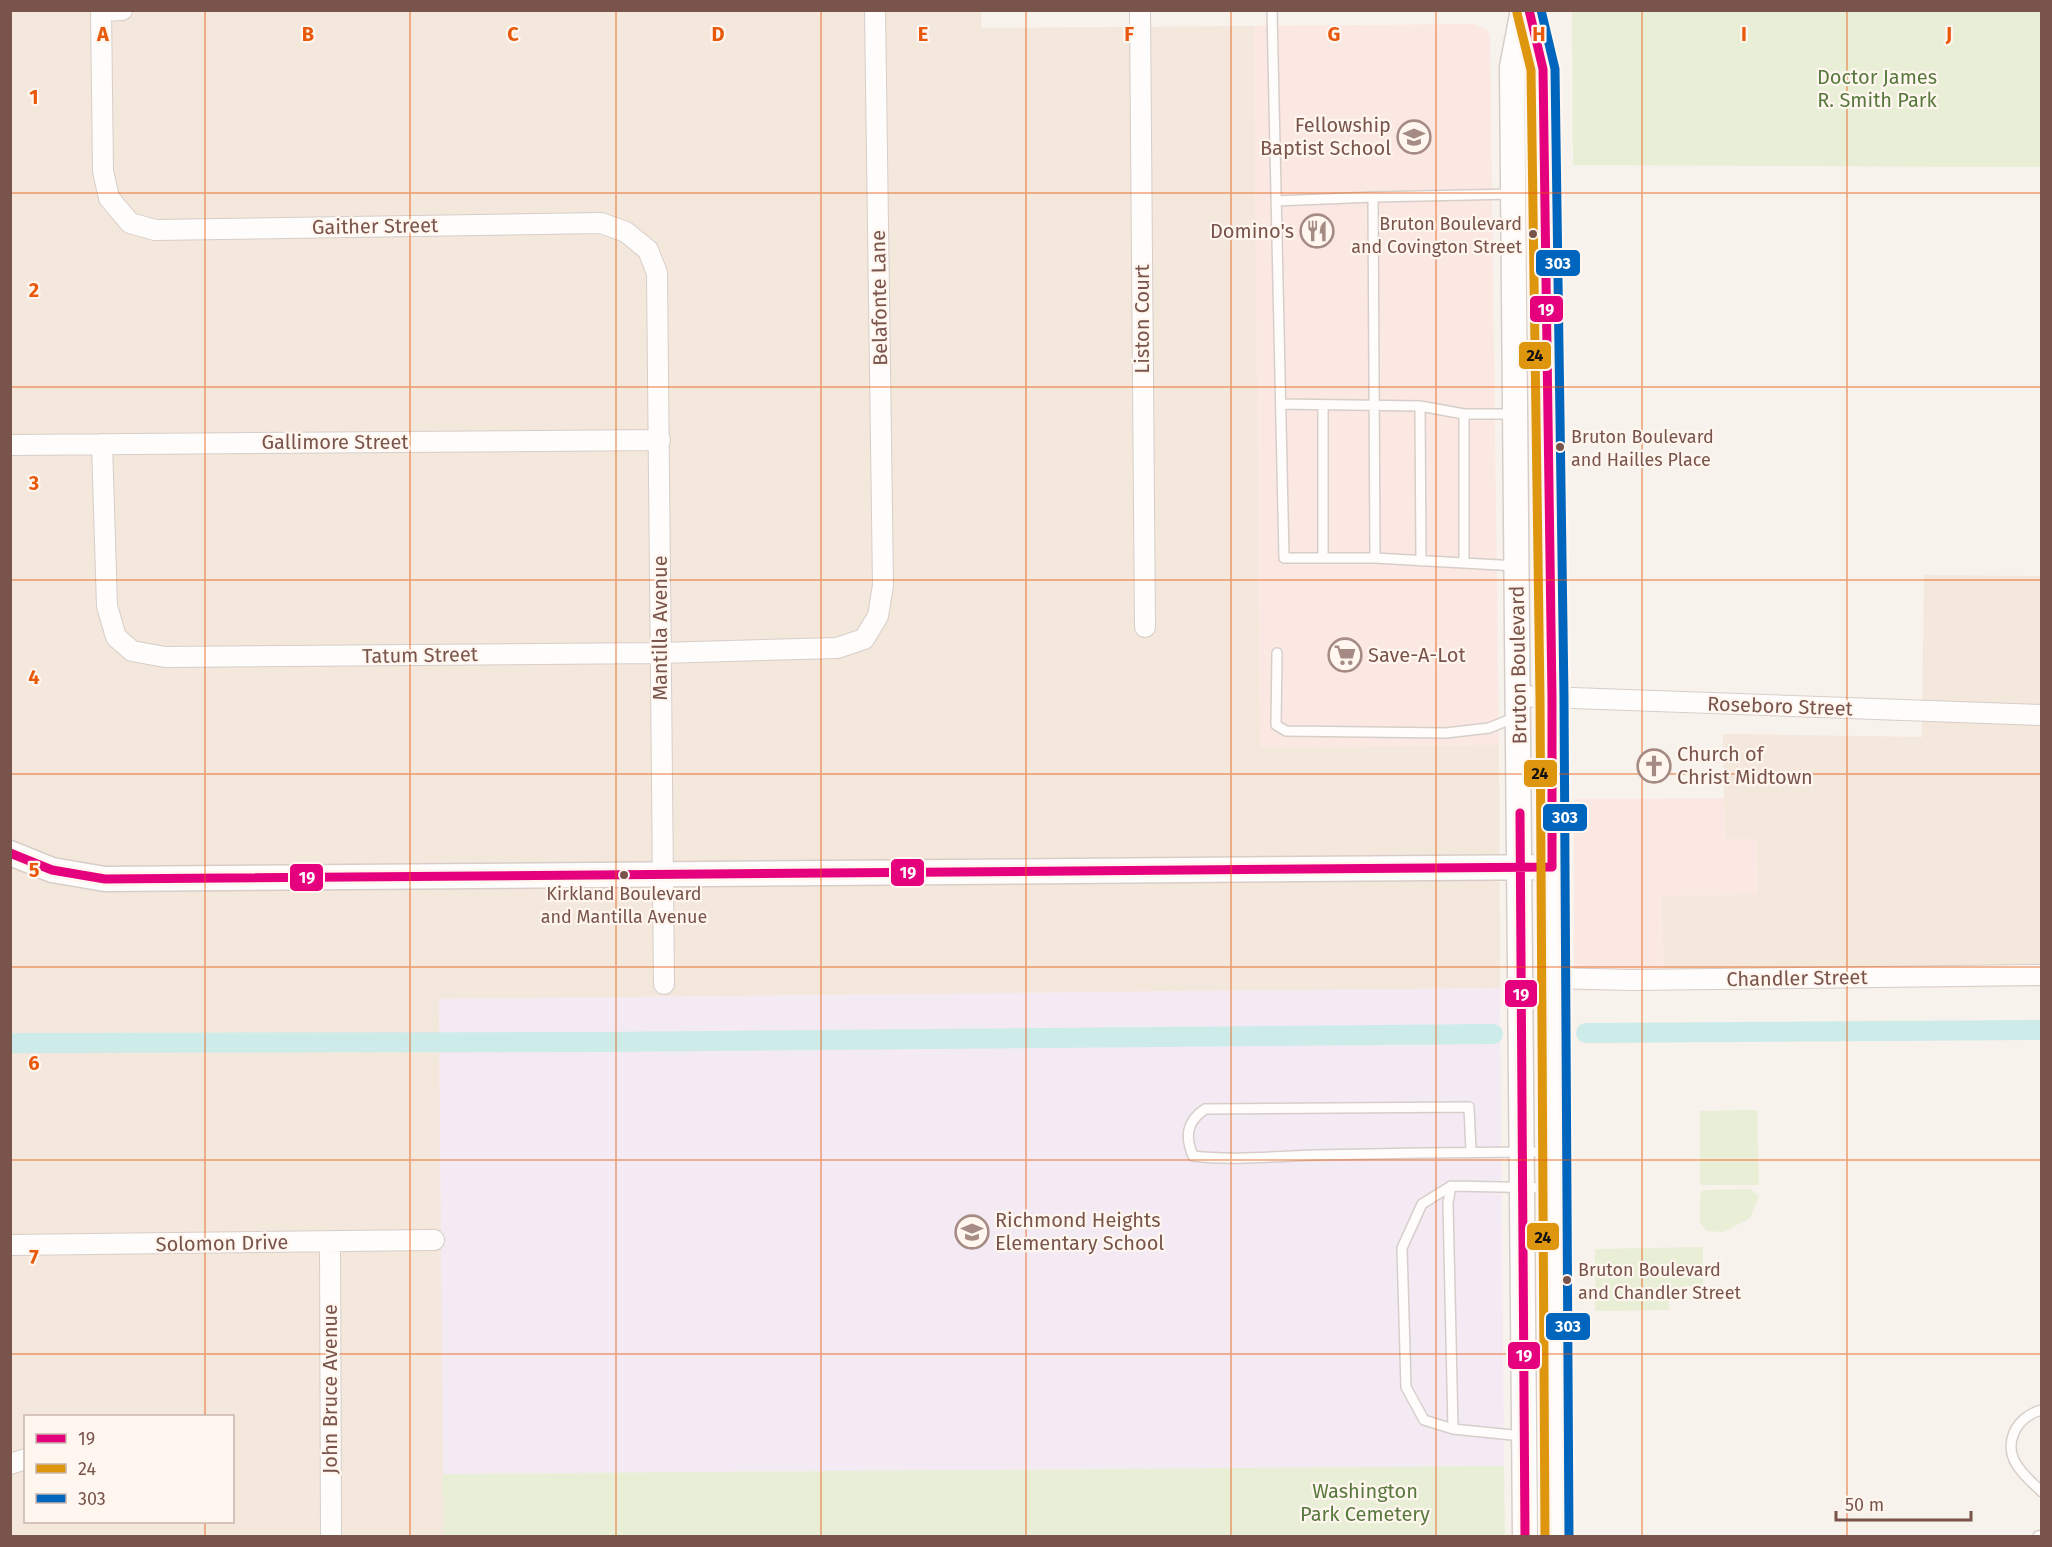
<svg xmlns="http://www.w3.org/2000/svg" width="2052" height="1547" viewBox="0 0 2052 1547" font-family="'Fira Sans',sans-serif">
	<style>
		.residential { fill: #f4e7dc; fill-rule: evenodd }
		.commercial { fill: #fbe8e3 }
		.education { fill: #f3eaf4 }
		.green { fill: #e8efd6 }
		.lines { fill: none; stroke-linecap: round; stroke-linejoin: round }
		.canal { stroke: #cdebe9; stroke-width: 20 }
		.service-casing { stroke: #d7cec9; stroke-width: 12 }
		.minor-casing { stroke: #d7cec9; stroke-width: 22 }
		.tertiary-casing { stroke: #d7cec9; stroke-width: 27 }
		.service { stroke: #fefdfc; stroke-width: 9 }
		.minor { stroke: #fefdfc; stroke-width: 20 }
		.tertiary { stroke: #fefdfc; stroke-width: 24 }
		.bus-1-casing { stroke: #fff6ef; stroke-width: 14 }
		.bus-2-casing { stroke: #fff6ef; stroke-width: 14 }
		.bus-3-casing { stroke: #fff6ef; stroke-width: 14 }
		.bus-1 { stroke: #e5007d; stroke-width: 9 }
		.bus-2 { stroke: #de960f; stroke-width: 9 }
		.bus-3 { stroke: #0065bd; stroke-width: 9 }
		.grid { fill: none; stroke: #e8590c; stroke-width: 1.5; stroke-opacity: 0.55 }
		.bus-dot { fill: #79544a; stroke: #fff6ef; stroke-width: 2 }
		.labels { text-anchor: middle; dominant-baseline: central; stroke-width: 4.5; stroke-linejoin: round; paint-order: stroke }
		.bus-label { font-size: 18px; fill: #79544a; stroke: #fff6ef; text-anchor: start }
		.park-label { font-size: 20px; fill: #58793e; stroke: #fff6ef }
		.poi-label { font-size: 20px; fill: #79544a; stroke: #fff6ef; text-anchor: start }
		.street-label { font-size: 20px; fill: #79544a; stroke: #fff6ef }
		.grid-label { font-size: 20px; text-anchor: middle; font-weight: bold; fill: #e8590c; stroke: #fff6ef; stroke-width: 4.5; stroke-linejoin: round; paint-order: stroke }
		.line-badge { stroke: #fff6ef; stroke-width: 2 }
		.badge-label { font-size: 16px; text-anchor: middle; font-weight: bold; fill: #fff }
		.pale-badge-label { font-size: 16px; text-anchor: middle; font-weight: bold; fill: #111 }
	</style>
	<rect width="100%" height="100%" fill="#f8f2ec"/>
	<path class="residential" d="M981,10V28L1254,26L1260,747L1499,745L1500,988L439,999L444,1536H11V11ZM26,1416H232V1522H26Z
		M1924,575L2041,576V987L1664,990L1662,896L1758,894L1725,839L1723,734L1922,737Z"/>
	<path class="commercial" d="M1474,24L1487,30L1490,36L1499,745L1260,747L1254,26Z
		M1724,798L1725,839H1757L1758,894L1662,896L1664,990L1574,991V799Z"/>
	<path class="education" d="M1500,988L1504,1466L443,1474L439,999Z"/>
	<path class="green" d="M1572,11H2041V167L1573,165Z
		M1757,1110L1759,1185H1700V1111Z
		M1750,1189L1759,1196L1750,1218L1723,1232L1707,1231L1700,1223V1195L1703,1190Z
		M1703,1247V1287L1683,1286L1669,1298V1310L1595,1311V1249Z
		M1504,1466L1505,1536H444L443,1474Z"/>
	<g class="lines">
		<path class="canal" d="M1586,1033L2042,1030
			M10,1043L602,1042L1493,1034"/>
		<g class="service-casing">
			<path id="service" d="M1272,10L1284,558H1375
				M1513,194L1373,197L1375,558L1517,566
				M1276,201L1373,197
				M1281,404L1420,406L1464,414H1515
				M1323,405V558
				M1420,406L1421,561
				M1464,414V563
				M1277,653L1276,725L1286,731L1446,733L1489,728L1516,717
				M1471,1151L1469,1107L1205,1109C1186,1122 1185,1137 1193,1156C1234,1161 1276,1156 1316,1155C1396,1153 1475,1152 1554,1152
				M1451,1186L1448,1203L1453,1429
				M2042,1410C2016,1416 2001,1445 2019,1468C2025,1477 2034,1484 2042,1492
				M1522,1436L1453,1429L1424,1420L1406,1387L1402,1248L1422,1204L1451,1186L1554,1188
				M2038,1536L2042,1535"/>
		</g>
		<g class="minor-casing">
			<path id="minor" d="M101,10L103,171L109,198L130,223L155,230L601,223L626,232L648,250L657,273L664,984
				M1140,10L1145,627
				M101,11L122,10
				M102,444L107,606L116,637L132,651L165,657L660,653L837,648L864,639L878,616L883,585L875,10
				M10,445L660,440
				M1518,696L2042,715
				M1553,978L1631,980L2042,975
				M330,1242L331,1536
				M10,1245L434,1240
				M10,1464L26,1459"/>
		</g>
		<g class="tertiary-casing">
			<path id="tertiary" d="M1523,10L1512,67L1525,1536
				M1529,10L1543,69L1552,697L1557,1536
				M10,853L52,870L105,879L1552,867"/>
		</g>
		<use href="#service" class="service"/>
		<use href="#minor" class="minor"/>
		<use href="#tertiary" class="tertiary"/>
		<g class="bus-1-casing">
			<path id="bus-1" d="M1520,813L1525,1536
				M10,853L52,870L105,879L1552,867V697L1543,69L1529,10"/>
		</g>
		<g class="bus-2-casing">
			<path id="bus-2" d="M1517,13L1531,70L1540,697L1545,1536"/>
		</g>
		<g class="bus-3-casing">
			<path id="bus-3" d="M1541,10L1555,69L1564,697L1569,1536"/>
		</g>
		<use href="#bus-1" class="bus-1"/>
		<use href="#bus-2" class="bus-2"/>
		<use href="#bus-3" class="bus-3"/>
	</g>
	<path class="grid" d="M205,10V1416M410,10V1536M616,10V1536M821,10V1536M1026,10V1536M1231,10V1536M1436,10V1536M1642,10V1536M1847,10V1536M10,193H2042M10,387H2042M10,580H2042M10,774H2042M10,967H2042M10,1160H2042M10,1354H2042M205,1522V1536"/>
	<defs>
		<g id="school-ring" transform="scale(1.725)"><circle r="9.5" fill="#fff6ef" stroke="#a58b83" stroke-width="1.5"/><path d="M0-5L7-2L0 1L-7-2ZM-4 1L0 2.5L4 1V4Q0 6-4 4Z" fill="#a58b83"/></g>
		<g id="restaurant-ring" transform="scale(1.725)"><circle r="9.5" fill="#fff6ef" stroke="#a58b83" stroke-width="1.5"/><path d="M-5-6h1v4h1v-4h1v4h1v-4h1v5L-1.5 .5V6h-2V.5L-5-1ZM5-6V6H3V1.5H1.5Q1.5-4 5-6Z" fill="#a58b83"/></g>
		<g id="supermarket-ring" transform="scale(1.725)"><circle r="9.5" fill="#fff6ef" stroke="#a58b83" stroke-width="1.5"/><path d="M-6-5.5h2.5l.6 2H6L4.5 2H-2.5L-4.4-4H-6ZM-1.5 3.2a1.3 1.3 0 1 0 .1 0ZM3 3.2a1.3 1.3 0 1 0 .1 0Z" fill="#a58b83"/></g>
		<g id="church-ring" transform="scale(1.725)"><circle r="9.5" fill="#fff6ef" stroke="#a58b83" stroke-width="1.5"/><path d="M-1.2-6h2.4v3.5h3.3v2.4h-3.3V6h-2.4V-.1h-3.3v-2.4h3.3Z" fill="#a58b83"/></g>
	</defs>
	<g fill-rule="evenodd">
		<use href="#school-ring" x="1414" y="137"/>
		<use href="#restaurant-ring" x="1317" y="231"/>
		<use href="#supermarket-ring" x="1345" y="655"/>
		<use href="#church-ring" x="1654" y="766"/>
		<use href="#school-ring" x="972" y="1232"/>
	</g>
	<g class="bus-dot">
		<circle cx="1533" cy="234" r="5"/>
		<circle cx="1560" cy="447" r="5"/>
		<circle cx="624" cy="875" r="5"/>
		<circle cx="1567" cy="1280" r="5"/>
	</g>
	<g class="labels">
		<g class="bus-label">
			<text x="1522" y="224" text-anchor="end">Bruton Boulevard<tspan x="1522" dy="23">and Covington Street</tspan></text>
			<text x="1571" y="437">Bruton Boulevard<tspan x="1571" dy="23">and Hailles Place</tspan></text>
			<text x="624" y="894" text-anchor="middle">Kirkland Boulevard<tspan x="624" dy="23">and Mantilla Avenue</tspan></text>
			<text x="1578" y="1270">Bruton Boulevard<tspan x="1578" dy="23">and Chandler Street</tspan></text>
		</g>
		<g class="park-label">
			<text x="1877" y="77">Doctor James<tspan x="1877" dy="23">R. Smith Park</tspan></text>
			<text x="1365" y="1491">Washington<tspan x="1365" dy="23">Park Cemetery</tspan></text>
		</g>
		<g class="poi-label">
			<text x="1391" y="125" text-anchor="end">Fellowship<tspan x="1391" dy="23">Baptist School</tspan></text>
			<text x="1294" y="231" text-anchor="end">Domino's</text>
			<text x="1368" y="655">Save-A-Lot</text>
			<text x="1677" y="754">Church of<tspan x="1677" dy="23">Christ Midtown</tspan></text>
			<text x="995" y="1220">Richmond Heights<tspan x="995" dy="23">Elementary School</tspan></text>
		</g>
		<g class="street-label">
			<text transform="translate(375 226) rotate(-1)">Gaither Street</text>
			<text transform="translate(879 298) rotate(-91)">Belafonte Lane</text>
			<text transform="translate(1142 319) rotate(-90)">Liston Court</text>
			<text x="335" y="442">Gallimore Street</text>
			<text transform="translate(660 628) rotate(-90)">Mantilla Avenue</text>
			<text transform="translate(420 655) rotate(-1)">Tatum Street</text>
			<text transform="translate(1518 665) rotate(-91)">Bruton Boulevard</text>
			<text transform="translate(1780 706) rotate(2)">Roseboro Street</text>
			<text transform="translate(1797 978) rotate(-1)">Chandler Street</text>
			<text transform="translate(222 1243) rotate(-1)">Solomon Drive</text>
			<text transform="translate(330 1389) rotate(-90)">John Bruce Avenue</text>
		</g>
	</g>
	<g class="grid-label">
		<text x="103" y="41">A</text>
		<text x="308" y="41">B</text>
		<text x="513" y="41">C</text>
		<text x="718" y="41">D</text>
		<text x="923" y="41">E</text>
		<text x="1129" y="41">F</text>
		<text x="1334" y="41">G</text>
		<text x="1539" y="41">H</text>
		<text x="1744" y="41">I</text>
		<text x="1949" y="41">J</text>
		<text x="34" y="104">1</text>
		<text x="34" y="297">2</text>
		<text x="34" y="490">3</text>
		<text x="34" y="684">4</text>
		<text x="34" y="877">5</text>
		<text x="34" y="1070">6</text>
		<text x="34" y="1264">7</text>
	</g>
	<g class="line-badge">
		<rect x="1535" y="249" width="46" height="28" rx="6" fill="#0065bd"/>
		<rect x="1529" y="295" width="35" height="28" rx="6" fill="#e5007d"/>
		<rect x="1518" y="341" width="34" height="29" rx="6" fill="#de960f"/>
		<rect x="1523" y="759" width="35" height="29" rx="6" fill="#de960f"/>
		<rect x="1542" y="803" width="46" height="29" rx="6" fill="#0065bd"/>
		<rect x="890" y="858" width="35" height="29" rx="6" fill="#e5007d"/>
		<rect x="289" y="863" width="35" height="29" rx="6" fill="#e5007d"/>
		<rect x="1504" y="979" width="34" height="29" rx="6" fill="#e5007d"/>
		<rect x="1526" y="1222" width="34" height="29" rx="6" fill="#de960f"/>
		<rect x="1545" y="1312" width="46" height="29" rx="6" fill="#0065bd"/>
		<rect x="1507" y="1341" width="34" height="29" rx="6" fill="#e5007d"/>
	</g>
	<g class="badge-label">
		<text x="1558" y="269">303</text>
		<text x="1546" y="315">19</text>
		<text x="1565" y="823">303</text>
		<text x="908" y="878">19</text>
		<text x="307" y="883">19</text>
		<text x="1521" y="1000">19</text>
		<text x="1568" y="1332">303</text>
		<text x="1524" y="1361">19</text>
	</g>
	<g class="pale-badge-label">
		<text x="1535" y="361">24</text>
		<text x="1540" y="779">24</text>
		<text x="1543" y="1243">24</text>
	</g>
	<rect width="2052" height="1547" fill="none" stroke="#79544a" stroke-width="24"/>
	<rect x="24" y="1415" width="210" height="108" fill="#fff6ef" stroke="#c9b5ad" stroke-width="1.5"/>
	<rect x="36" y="1434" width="30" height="9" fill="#e5007d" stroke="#c9b5ad" stroke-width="1.5"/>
	<text x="78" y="1445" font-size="18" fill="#79544a">19</text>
	<rect x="36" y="1464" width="30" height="9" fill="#de960f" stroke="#c9b5ad" stroke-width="1.5"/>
	<text x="78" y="1475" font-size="18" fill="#79544a">24</text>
	<rect x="36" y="1494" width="30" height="9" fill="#0065bd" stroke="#c9b5ad" stroke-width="1.5"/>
	<text x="78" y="1505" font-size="18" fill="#79544a">303</text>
	<path d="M1836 1511v9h135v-9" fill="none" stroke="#79544a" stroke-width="3"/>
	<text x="1845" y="1511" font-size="18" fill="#79544a" stroke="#fff6ef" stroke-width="4.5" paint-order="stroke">50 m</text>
</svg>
